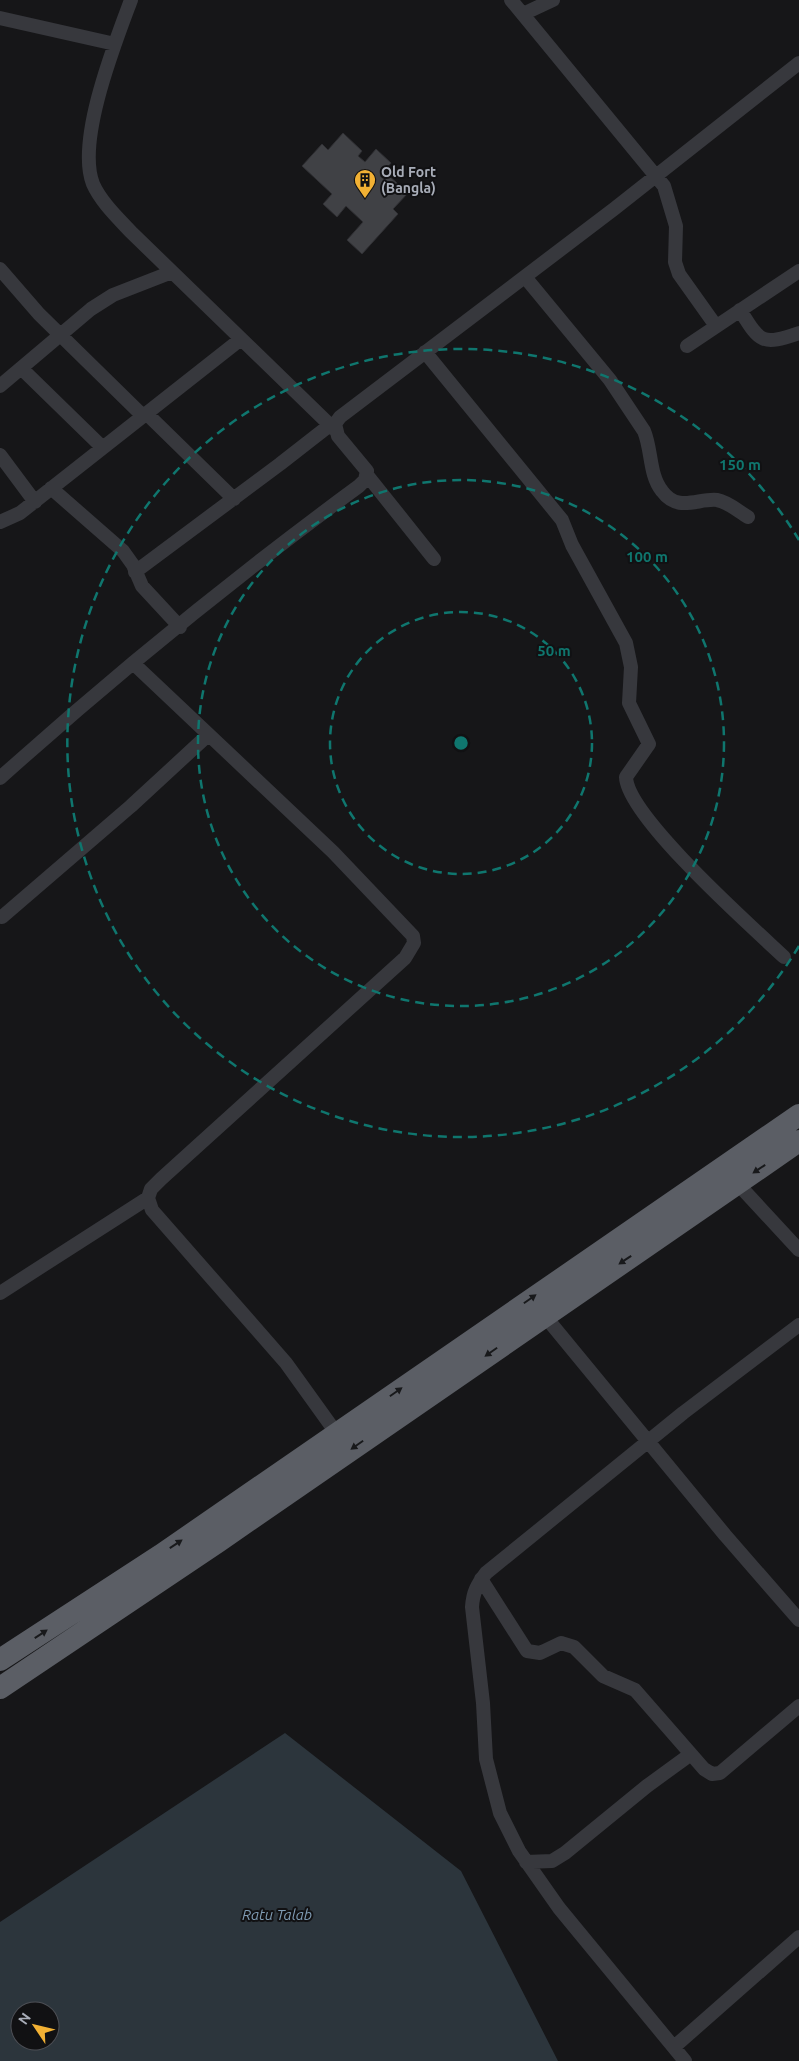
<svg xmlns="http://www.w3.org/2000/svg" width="799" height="2061" viewBox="0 0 799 2061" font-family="Ubuntu,sans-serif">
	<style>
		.water { fill: #2c353c; fill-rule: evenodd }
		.building { fill: #404145; stroke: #303034 }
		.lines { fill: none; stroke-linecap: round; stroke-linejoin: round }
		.minor { stroke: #37383d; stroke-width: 14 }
		.trunk { stroke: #5b5e65; stroke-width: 22 }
		.oneway { fill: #18191b }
		.ring { fill: none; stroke: #0f766e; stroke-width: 2.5; stroke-dasharray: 9 6 }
		.labels { text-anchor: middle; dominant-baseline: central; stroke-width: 4; stroke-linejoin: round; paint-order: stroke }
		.poi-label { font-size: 14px; font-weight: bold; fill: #a8adb8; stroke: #111113; text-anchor: start }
		.water-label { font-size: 15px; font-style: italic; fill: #7f9bb3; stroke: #111113 }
		.centre { fill: #0f766e; stroke: #111113; stroke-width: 2.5 }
		.ring-label { font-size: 15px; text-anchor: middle; font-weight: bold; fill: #0f766e; stroke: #111113; stroke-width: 4; stroke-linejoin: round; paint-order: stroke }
	</style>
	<rect width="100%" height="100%" fill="#161618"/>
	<path class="water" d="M285,1733L461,1871L558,2061H0V1922ZM20,2011H50V2041H20Z"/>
	<path class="building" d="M343,133L362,151L358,156L365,162L376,149L391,163L380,176L385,180L388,175L408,193L393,209L398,214L362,254L347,240L363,222L346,206L337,217L323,204L332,194L302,166L322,144L328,150Z"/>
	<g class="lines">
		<path class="minor" d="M131,0C115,43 76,141 93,184C101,202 118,218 131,232L334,429
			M511,0L664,186L676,226L675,262L679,274L716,326
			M523,14L553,0
			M0,18L115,44
			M0,269L39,314L143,416
			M525,277L610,380L644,431C652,450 649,475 662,491C678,513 698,498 717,500C728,502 738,511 748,517
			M740,310C760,342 761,346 799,333
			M687,346L799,271
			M425,352L562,520L572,545L626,643L631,667L629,703L649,744L626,777C627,816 752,927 784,957
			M21,368L102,447
			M0,386L91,309L113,295L172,272
			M146,413L234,499
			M0,455L35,502
			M367,475L434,559
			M51,488L123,551L133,565L142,586L180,627
			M0,522L20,513L241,339
			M135,572L280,464L330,425
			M134,664L333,852L413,936L414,943L405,958L161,1179L151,1189L148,1198L152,1210L286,1363L337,1434
			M0,778C115,675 235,577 359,486L365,480L367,471L338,436L335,424L340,417L614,209L799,63
			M2,917L131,806L208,735
			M737,1183L799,1250
			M0,1293L148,1198
			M544,1315L725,1535L799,1620
			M481,1579L527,1651L540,1653L561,1643L574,1647L603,1676L635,1690L704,1769L712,1774L720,1773L799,1706
			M526,1862L552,1861L565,1853L647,1786L691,1754
			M674,2047L799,1937
			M685,2061L559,1908L519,1851L500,1813L486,1759L483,1703L472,1607C473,1592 477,1585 486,1573L683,1413L799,1325"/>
		<path class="trunk" d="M0,1660L161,1555L799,1115
			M0,1688L219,1541L799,1141"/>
	</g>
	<defs><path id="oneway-solid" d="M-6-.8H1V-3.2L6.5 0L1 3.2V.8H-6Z" transform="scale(1.25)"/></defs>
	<g class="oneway">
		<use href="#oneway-solid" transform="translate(759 1169) rotate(146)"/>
		<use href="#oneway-solid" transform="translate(625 1260) rotate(146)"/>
		<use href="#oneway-solid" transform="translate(530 1299) rotate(-35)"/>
		<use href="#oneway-solid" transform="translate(491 1352) rotate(145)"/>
		<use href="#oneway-solid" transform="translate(396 1392) rotate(-35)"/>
		<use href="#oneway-solid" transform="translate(357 1445) rotate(145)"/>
		<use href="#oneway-solid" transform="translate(176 1544) rotate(-34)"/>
		<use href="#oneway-solid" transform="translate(41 1634) rotate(-33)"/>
	</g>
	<g class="ring">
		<circle cx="461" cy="743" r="131"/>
		<circle cx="461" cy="743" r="263"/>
		<path d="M799 946A394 394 0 1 1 799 540"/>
	</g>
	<defs>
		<g id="building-pin" transform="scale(1.125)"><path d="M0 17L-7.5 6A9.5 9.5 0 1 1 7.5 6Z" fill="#f2b134" stroke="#111113"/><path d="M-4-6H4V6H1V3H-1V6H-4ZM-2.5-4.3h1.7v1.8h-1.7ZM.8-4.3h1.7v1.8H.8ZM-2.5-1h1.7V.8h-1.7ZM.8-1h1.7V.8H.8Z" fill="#111"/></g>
	</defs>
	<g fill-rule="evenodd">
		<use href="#building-pin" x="365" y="180"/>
	</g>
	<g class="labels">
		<g class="poi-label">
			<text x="381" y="172">Old Fort<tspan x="381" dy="16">(Bangla)</tspan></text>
		</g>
		<g class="water-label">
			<text x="277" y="1914">Ratu Talab</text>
		</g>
	</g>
	<circle cx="461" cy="743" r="8" class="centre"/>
	<g class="ring-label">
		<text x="740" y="470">150 m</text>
		<text x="647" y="562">100 m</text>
		<text x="554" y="656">50 m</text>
	</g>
	<g transform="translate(35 2026) rotate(305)"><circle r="24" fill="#111113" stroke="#4d4f55"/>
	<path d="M0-4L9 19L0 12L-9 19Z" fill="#f2b134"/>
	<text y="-8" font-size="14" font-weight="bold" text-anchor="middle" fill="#a8adb8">N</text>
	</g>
</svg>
